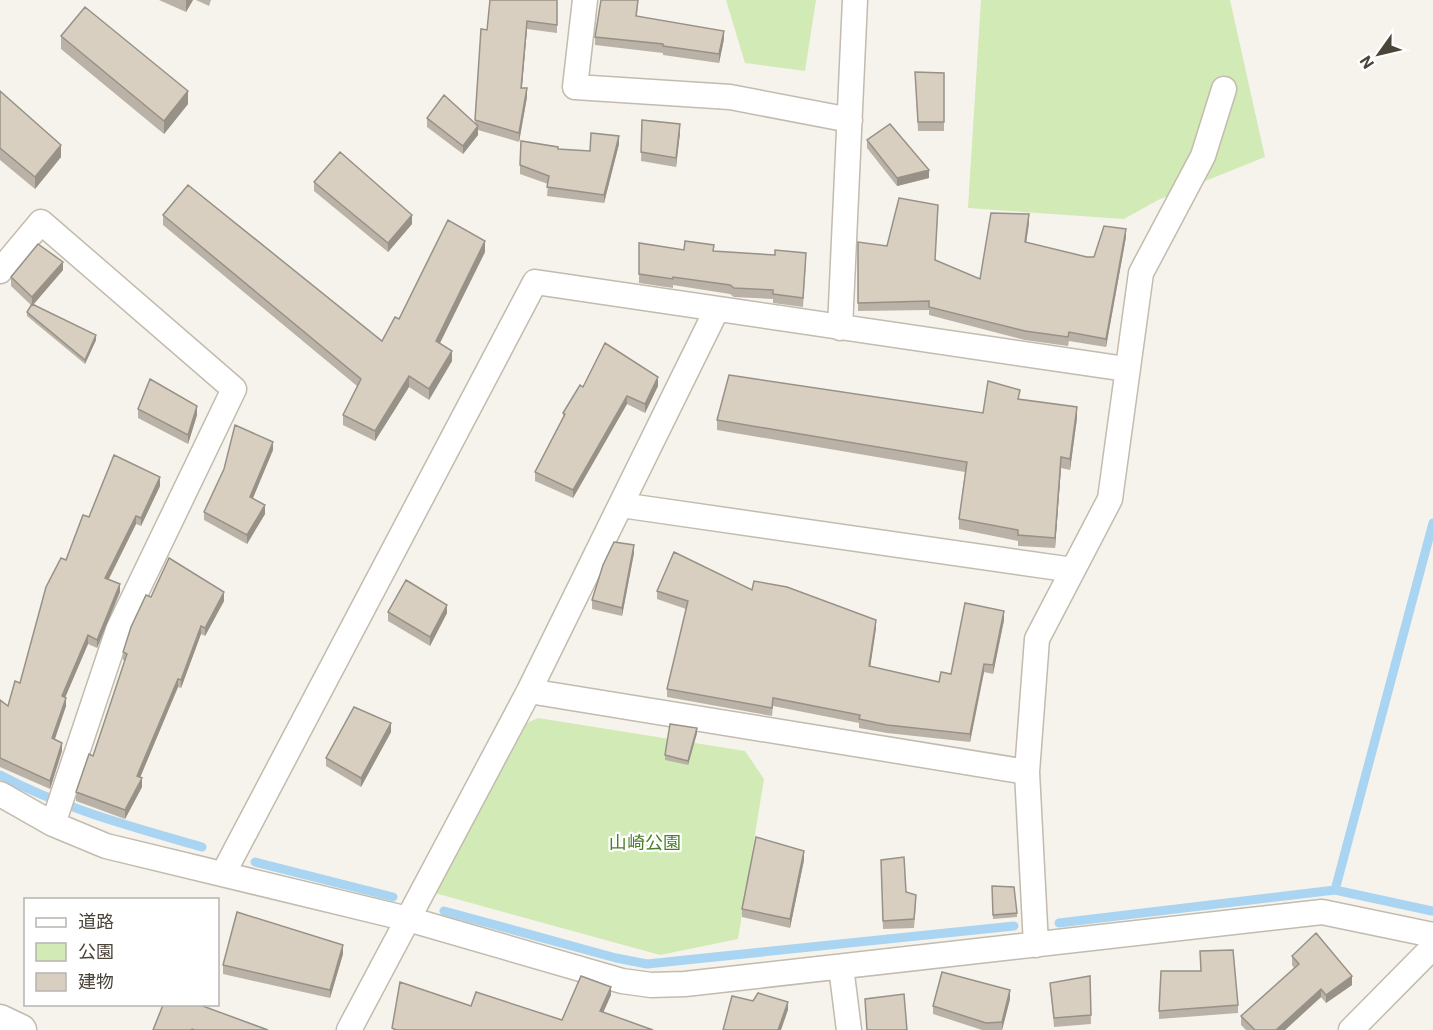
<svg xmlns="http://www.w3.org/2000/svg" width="1433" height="1030" viewBox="0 0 1433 1030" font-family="Roboto,'Noto Sans JP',sans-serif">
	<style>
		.green { fill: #d2eab5 }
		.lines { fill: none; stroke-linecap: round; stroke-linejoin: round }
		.stream { stroke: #a9d4f2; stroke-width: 9 }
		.minor-casing { stroke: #c2bbae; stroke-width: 27 }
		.tertiary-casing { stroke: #c2bbae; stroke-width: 33 }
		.minor { stroke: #fff; stroke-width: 24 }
		.tertiary { stroke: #fff; stroke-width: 30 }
		.wall { fill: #bab2a6 }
		.shaded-wall { fill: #979187 }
		.building { fill: #d8cfc1; stroke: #979187; stroke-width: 1.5 }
		.labels { text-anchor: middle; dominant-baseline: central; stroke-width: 4.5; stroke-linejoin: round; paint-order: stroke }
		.park-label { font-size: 18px; fill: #4a7f2a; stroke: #fff }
	</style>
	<rect width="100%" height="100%" fill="#f6f3ec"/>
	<path class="green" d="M726,0H816L805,71L745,63Z
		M981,0H1230L1265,157L1158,200L1124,219L968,208Z
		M538,718L745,751L764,779L738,939L660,955L431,892L451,863L522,725Z"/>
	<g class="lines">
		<path class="stream" d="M0,775C64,809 133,827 202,847
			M255,862L393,897
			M1335,890L1433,523
			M444,911L616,958L647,964L1014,926
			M1059,923L1335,890L1432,911"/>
		<g class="minor-casing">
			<path id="minor" d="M585,0L575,87L730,97L850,120
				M0,271L41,222L234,389L118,630L53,824
				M840,328L855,0
				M621,505L1073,570
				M529,691L1027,772
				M0,794L53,824L106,846L408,919L622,981L651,985L685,984L1322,912L1433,935
				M223,874L535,282L1126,369
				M1036,945L1027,772L1037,639L1110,499L1141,273L1203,156L1224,89
				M841,967L849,1030
				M349,1030L529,691L717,309
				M1351,1030L1433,947"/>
		</g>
		<g class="tertiary-casing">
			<path id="tertiary" d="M0,1020L21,1030"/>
		</g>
		<use href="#minor" class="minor"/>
		<use href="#tertiary" class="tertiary"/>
	</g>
	<path class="wall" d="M159,0H193L186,12Z
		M196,0H211L209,6Z
		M557,0V33L527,29L522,88L527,97L519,142L478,130V135L463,154L427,127V118L475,123L481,29L487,30Z
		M601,0H638L637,16L724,39L719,63L663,55V53L595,45V37Z
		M61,36L188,104L164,134L61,49Z
		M915,72L944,73V131H918Z
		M0,91L61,157L35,189L0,160Z
		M642,120L680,133L676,167L641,161Z
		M867,140L929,178L897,186L867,148Z
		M619,144L604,203L547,196L548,184L520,174V165L558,149L590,151Z
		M314,182L412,224L388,252L314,191Z
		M938,213L935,260L980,279L1029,223L1026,243L1087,257H1094L1126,237L1106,347L1069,341L1068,346L1025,340L929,315V310L858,311V242L887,246Z
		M163,215L382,341L485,252L440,343L452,361L429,400L409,387L375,441L343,425V415L357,386L163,225Z
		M639,243L684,250L714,251L806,261L803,307L773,303V299L734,297L730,294L673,285V288L639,283Z
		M63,270L33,305L96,340L85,364L27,316V312L31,305L11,286V277Z
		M658,386L645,413L627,404L573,498L535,481V472L563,418V413L583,387Z
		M1020,399L1077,418L1070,470L1061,468L1055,548L1018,546V541L959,529V519L965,472L717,430V420L983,413Z
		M138,409L197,415L188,444L138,418Z
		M273,450L253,498L265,514L247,544L204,520V512Z
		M160,486L141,526L136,524L109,579L120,592L97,648L88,644L65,697L66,706L55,739L62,751L50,789L0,767V700L8,706L20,683L66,560L89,517Z
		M634,553L622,616L592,609V600Z
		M752,590L876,628L870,667L939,682L951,674L1004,620L993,674L984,672L970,742L887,733L859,728V723L773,706L772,716L667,697V689L686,609L657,599V591Z
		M151,597L224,601L205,636L201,634L181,688L178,687L140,777L142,787L125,819L76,801V792L93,756L125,661L123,660V652Z
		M388,612L447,613L430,646L388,621Z
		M391,732L361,787L326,766V758Z
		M697,733L688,765L665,760V755Z
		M804,860L790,928L742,917V909Z
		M881,860L916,903L914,928L883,929Z
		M992,886L1017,913V917L993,919Z
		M343,954L330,998L223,974V965Z
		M1292,956L1352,985L1326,1003L1321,997L1285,1030H1246L1241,1025V1016L1294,968L1292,965Z
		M1090,976L1091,1024L1054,1027L1050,983Z
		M1010,999L1002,1030H982L933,1014V1006Z
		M1238,1005V1013L1159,1019V1011Z"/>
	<path class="shaded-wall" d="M186,0H193L186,12Z
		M527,21V29L521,96V88Z
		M724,31V39L719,63V54Z
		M527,88V97L519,142V133Z
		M188,91V104L164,134V121Z
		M680,124V133L676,167V158Z
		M478,126V135L463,154V146Z
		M619,136V144L604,203V195Z
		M61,145V157L35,189V177Z
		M929,170V178L897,186V178Z
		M1029,214V223L1025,251V242Z
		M412,215V224L388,252V243Z
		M1126,229V237L1106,347V339Z
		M485,241V252L436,351V341Z
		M63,262V270L32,306V297Z
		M96,335V340L85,364V360Z
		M452,351V361L429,400V389Z
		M409,376V387L375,441V431Z
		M658,377V386L645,413V404Z
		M627,396V404L573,498V490Z
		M197,406V415L188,444V435Z
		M1077,407V418L1070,470V459Z
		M273,442V450L250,505V497Z
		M1061,457V468L1055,548V538Z
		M160,477V486L141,526V518Z
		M265,505V514L247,544V535Z
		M136,516V524L105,586V578Z
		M634,545V553L622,616V608Z
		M120,584V592L97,648V640Z
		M224,592V601L205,636V628Z
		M447,605V613L430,646V637Z
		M1004,611V620L993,674V665Z
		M876,620V628L869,675V666Z
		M201,626V634L181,688V680Z
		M88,635V644L62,705V696Z
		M984,664V672L970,742V734Z
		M178,679V687L137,785V776Z
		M66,698V706L52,747V738Z
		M391,723V732L361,787V778Z
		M697,728V733L688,765V761Z
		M62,743V751L50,789V781Z
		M142,778V787L125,819V810Z
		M804,851V860L790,928V919Z
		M343,945V954L330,998V990Z
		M1352,976V985L1326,1003V995Z
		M611,987V995L600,1020V1011Z
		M1321,989V997L1285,1030H1276Z
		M1010,990V999L1002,1030V1022Z
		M788,1002V1010L781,1030H778Z"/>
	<path class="building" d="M490,0H557V25L527,21L521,88H527L519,133L475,120L481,29L487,30Z
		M601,0H638L636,16L724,31L719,54L663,46V44L595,37Z
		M85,7L188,91L164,121L61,36Z
		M915,72L944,73V122H918Z
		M0,91L61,145L35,177L0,148Z
		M444,95L478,126L463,146L427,118Z
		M642,120L680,124L676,158L641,152Z
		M890,124L929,170L897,178L867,140Z
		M591,133L619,136L604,195L547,187L549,176L520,165L521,141L558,147V149L590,151Z
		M340,152L412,215L388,243L314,182Z
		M188,185L382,341L395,317L399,319L448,220L485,241L436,341L452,351L429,389L409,376L375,431L343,415L361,379L163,215Z
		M899,198L938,205L935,260L980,279L991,213L1029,214L1025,242L1087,257H1094L1104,226L1126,229L1106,339L1069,332L1068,337L1025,331L929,307V301L858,303V242L887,246Z
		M685,241L714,245L713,251L775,255V250L806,253L803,298L773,294V290L734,288L730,285L673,277V279L639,274V243L684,250Z
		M38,244L63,262L32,297L11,277Z
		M32,304L96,335L85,360L27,312Z
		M605,343L658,377L645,404L627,396L573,490L535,472L565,414L563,413L580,385L583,387Z
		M729,375L983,413L988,381L1020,390L1018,399L1077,407L1070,459L1061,457L1055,538L1018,535V530L959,519L967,462L717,420Z
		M150,379L197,406L188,435L138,409Z
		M235,425L273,442L250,497L265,505L247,535L204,512L224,469Z
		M114,455L160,477L141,518L136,516L105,578L120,584L97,640L88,635L62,696L66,698L52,738L62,743L50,781L0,758V700L8,706L15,681L20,683L46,587L61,558L66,560L83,515L89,517Z
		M614,542L634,545L622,608L592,600L603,565Z
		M674,552L752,590L754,581L787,587L876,620L869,666L939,682L941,672L951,674L965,603L1004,611L993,665L984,664L970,734L887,725L859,719L860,715L773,698L772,708L667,689L688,601L657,591Z
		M169,558L224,592L205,628L201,626L181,680L178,679L137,776L142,778L125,810L76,792L89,754L93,756L127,654L123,652L131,627L146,595L151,597Z
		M406,580L447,605L430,637L388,612Z
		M354,707L391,723L361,778L326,758Z
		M670,724L697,728L688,761L665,755Z
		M756,837L804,851L790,919L742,909Z
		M904,857L906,892L916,895L914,919L883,921L881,860Z
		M992,886L1014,887L1017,913L993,915Z
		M237,912L343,945L330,990L223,965Z
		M1316,933L1352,976L1326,995L1321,989L1276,1030H1255L1241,1016L1299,964L1292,956Z
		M1233,950L1238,1005L1159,1011L1161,971H1201L1200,951Z
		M942,972L1010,990L1002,1022L986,1023L933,1006Z
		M581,976L611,987L600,1011L653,1030H396L392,1028L400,982L471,1006L476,992L562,1020Z
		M1090,976L1091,1015L1054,1018L1050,983Z
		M758,993L788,1002L778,1030H723L732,996L753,1001Z
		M904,994L907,1030H867L865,999Z
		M163,1005H200L268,1030H195L192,1029L191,1030H153Z"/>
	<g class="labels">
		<g class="park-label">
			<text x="645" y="842">山崎公園</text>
		</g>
	</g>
	<rect x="24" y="898" width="195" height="108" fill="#ffffff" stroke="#b7b4b0" stroke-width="1.5"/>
	<rect x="36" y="918" width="30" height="9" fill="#ffffff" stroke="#b7b4b0" stroke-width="1.5"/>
	<text x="78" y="928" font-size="18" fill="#4b4439">道路</text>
	<rect x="36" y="943" width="30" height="18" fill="#d2eab5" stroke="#b7b4b0" stroke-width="1.5"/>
	<text x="78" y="958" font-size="18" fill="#4b4439">公園</text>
	<rect x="36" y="973" width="30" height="18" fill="#d8cfc1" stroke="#b7b4b0" stroke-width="1.5"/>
	<text x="78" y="988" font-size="18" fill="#4b4439">建物</text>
	<g transform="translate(1379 54) rotate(236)" stroke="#ffffff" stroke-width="4.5" paint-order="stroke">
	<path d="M0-4.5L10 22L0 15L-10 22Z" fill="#4b4439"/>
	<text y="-9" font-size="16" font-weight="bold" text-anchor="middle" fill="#4b4439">N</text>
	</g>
</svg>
